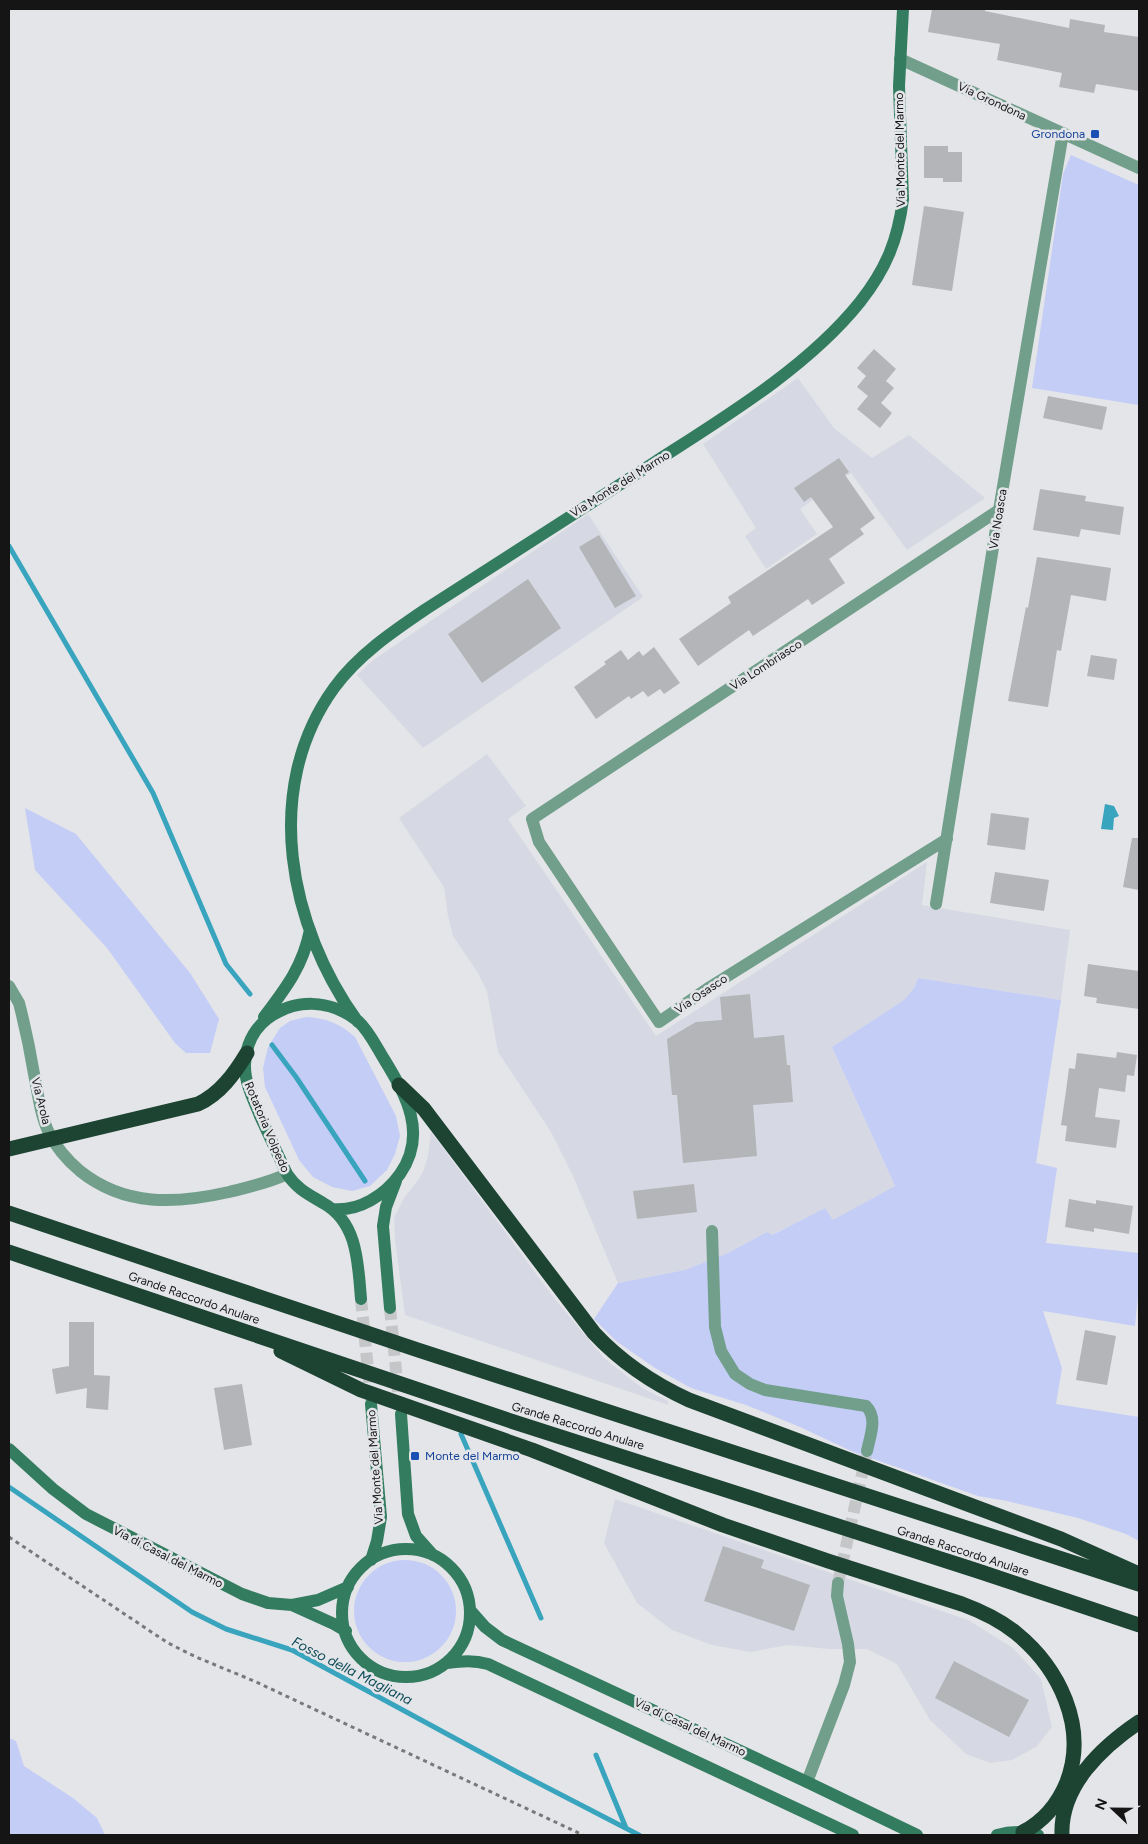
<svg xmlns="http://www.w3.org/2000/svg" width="1148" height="1844" viewBox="0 0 1148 1844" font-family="Figtree,sans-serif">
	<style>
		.built { fill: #d6d9e3 }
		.green { fill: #c4cdf6 }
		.water { fill: #38a4bd }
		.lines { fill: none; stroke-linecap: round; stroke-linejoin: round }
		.stream { stroke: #38a4bd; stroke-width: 5 }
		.building { fill: #b4b5b8 }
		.street-tunnel { stroke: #c5c6c8; stroke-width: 12; stroke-dasharray: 12 6; stroke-linecap: butt }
		.secondary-tunnel { stroke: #c5c6c8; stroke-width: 12; stroke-dasharray: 12 6; stroke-linecap: butt }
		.path { stroke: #79797b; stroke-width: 3; stroke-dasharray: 4 4; stroke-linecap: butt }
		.street { stroke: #729f8b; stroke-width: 12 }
		.secondary { stroke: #337c60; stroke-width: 12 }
		.highway { stroke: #1d4333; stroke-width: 15 }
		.transit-dot { fill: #1a4fb4; stroke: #e4e5e8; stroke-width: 2 }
		.labels { text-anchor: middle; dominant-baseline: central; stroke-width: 5; stroke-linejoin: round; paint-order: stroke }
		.street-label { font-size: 12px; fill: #151516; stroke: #e4e5e8 }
		.transit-label { font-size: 12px; fill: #164399; stroke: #e4e5e8; text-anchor: end }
		.water-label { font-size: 14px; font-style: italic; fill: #0c4b58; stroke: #e4e5e8 }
	</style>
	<rect width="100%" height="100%" fill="#e4e5e8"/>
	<path class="built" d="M798,378L834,428L872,458L909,435L985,498L907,550L851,473L800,509L817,534L766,569L745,536L756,528L703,444Z
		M588,514L643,597L423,748L357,675L372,661Z
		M487,754L526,806L508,819L656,1036L927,862L922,905L1070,930L1061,1000L918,978L914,988L904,1000L832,1047L895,1186L833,1221L825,1208L771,1235L767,1232L728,1253L685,1270L618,1283L573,1176L551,1132L498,1052L487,991L478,973L453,936L448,916L444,887L399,818Z
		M431,1132L554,1298L604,1358L642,1388L668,1401V1405L405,1315L395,1240L394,1218L404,1198L419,1179L424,1169L428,1156Z
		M615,1499L968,1620L1013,1648L1041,1679L1052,1727L1036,1747L1012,1760L990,1763L966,1754L930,1720L897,1664L867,1649H829L788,1645L750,1652L712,1645L672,1630L637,1603L604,1543Z"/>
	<path class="green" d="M1071,155L1139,185V405L1032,388L1063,174Z
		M25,808L76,834L190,973L219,1019L210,1053H186L175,1043L107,948L35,870Z
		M918,978L1061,1000L1036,1163L1057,1168L1046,1243L1139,1253V1285L1135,1326L1043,1311L1062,1368L1056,1404L1139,1417V1541L1126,1534L1078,1518L1007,1501L978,1496L851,1451L800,1427L746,1405L691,1388L655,1368L616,1341L594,1319L618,1283L685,1270L728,1253L767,1232L772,1235L825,1208L833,1220L895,1186L832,1047L904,1000L914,988Z
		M306,1017C326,1018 341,1024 355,1037L396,1116L400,1136L395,1154L387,1170L370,1186L352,1191L332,1187L313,1177L299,1160L265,1087L263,1068L268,1047L280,1028L290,1021Z
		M354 1611a51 51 0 1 1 102 0a51 51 0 1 1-102 0Z
		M9,1738L16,1741L24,1766L73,1798L97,1818L105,1835H9Z"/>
	<path class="water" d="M1105,804L1114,806L1119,816L1114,818L1113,830L1101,829Z"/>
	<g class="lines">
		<path class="stream" d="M9,546L153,793L226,964L250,994
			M272,1045L296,1077L365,1181
			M461,1434L541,1618
			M9,1487L192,1612L226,1629L292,1650L519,1773L639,1835
			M596,1755L626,1828"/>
	</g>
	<path class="building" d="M932,9H985V11L1069,28L1070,19L1105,25L1104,32L1139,37V91L1096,84L1094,93L1059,87L1062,73L997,60L1000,44L928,32Z
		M924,146H948V152H962V182H943V178H924Z
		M924,206L964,212L952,291L912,285Z
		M874,349L896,369L886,381L894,388L881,403L892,413L880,428L857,409L868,396L857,387L866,376L857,368Z
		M1048,396L1107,407L1102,430L1043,418Z
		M839,458L849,472L845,475L875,518L860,529L864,534L829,559L845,583L812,605L808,599L753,636L749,630L698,666L679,639L731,603L728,597L833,527L811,497L804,502L794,488Z
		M1040,489L1086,496L1085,501L1124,507L1120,535L1081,529L1079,537L1033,530Z
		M599,535L636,596L615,608L579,547Z
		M1037,557L1111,568L1106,601L1071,595L1061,651L1057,650L1048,707L1008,701L1026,607L1028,608Z
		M528,579L561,628L482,683L448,634Z
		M654,647L680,683L664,694L660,689L648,697L643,691L631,699L629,696L596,719L574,687L606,664L604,662L621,650L628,660L639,651L643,656Z
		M1091,655L1117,659L1114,680L1087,676Z
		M991,813L1029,818L1025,850L987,845Z
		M1132,838H1139V890L1123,887Z
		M995,872L1049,880L1044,911L990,903Z
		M1088,964L1139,971V1009L1096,1003L1097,998L1084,996Z
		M750,994L754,1038L784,1035L787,1065H790L793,1102L753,1105L757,1156L683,1163L677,1095H672L667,1039L696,1022L722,1020L720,997Z
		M1117,1052L1137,1055L1134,1076L1127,1075L1125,1092L1099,1088L1095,1117L1120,1120L1116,1148L1065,1141L1067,1126L1061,1125L1066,1091L1069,1068L1075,1069L1077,1053L1116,1058Z
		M694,1184L697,1212L637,1219L633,1191Z
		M1069,1199L1096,1204V1200L1133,1206L1129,1234L1094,1228V1232L1065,1227Z
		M69,1322H94V1375L110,1376L108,1410L86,1408L87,1388L56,1394L52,1369L69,1366Z
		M1085,1330L1116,1336L1107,1385L1076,1380Z
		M242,1384L252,1445L224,1450L214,1388Z
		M723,1546L764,1560L761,1568L810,1585L794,1631L704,1601Z
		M954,1661L1029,1700L1009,1737L935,1698Z"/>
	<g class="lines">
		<path class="street-tunnel" d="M838,1583L866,1456"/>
		<path class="secondary-tunnel" d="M361,1299L371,1401
			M390,1308L400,1411"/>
		<path class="path" d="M9,1537L168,1643L196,1657L254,1681L583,1835"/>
		<path class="street" d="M900,59L1139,168
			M947,839L710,987L659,1022L539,842L532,819L999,510
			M936,904L999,510L1063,133
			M9,986L19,1003C25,1026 30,1050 34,1074C38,1093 40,1115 49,1133C56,1147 67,1160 80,1171C125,1207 176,1204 229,1192C249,1187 268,1183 287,1174
			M712,1231L715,1327L721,1351L735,1374L750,1384L765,1390L866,1406C878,1418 870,1436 867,1451
			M807,1782L844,1685L850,1662L848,1644L837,1596L838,1583"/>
		<path class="secondary" d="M264,1017C286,988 303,966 310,930
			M358,1022C289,927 261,789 334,688C358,655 392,632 426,609C502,560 579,511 655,462C725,417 808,367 860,302C886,269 898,240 903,199L899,86L903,9
			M332,1209C359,1212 385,1195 400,1174C428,1134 406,1095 384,1059C376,1046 369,1031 358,1021C330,999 295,998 267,1019C250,1032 242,1055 246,1077C248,1090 255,1103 260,1116C269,1135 278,1155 287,1174C297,1189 308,1194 323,1203C358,1222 358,1264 361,1299
			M390,1308L383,1226L386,1207L396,1181
			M401,1414L408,1514L416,1536L433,1555
			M9,1449L53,1489L86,1514L242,1594L268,1603L292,1605L334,1624L346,1631
			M342 1613a64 64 0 1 1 128 0a64 64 0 1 1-128 0Z
			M371,1560L377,1541L381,1517L371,1404
			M292,1605L318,1600L348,1587
			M470,1610L485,1627L502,1640L807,1782L917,1835
			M447,1663C462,1661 474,1660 488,1664L853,1835
			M997,1835C1011,1831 1024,1831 1038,1835"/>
		<path class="highway" d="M399,1085L424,1109L594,1333C622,1363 652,1383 689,1400L1061,1539L1139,1574
			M9,1149L198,1104C220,1094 235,1073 247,1053
			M9,1213L418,1350L1139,1584
			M9,1252L508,1420L978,1571L1139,1625
			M281,1351L361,1390L532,1450L723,1525L828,1561L962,1604C981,1611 1000,1620 1016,1633C1059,1668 1088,1727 1067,1782C1058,1804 1044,1821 1023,1832
			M1062,1835C1060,1786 1102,1747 1139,1722"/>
	</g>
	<g class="transit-dot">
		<rect x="1090" y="129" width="10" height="10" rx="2.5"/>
		<rect x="410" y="1451" width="10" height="10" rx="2.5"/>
	</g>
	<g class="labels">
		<g class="street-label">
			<text transform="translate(992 101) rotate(25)">Via Grondona</text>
			<text transform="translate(900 150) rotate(-91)">Via Monte del Marmo</text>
			<text transform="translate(620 484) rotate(-32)">Via Monte del Marmo</text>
			<text transform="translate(998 519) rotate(-81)">Via Noasca</text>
			<text transform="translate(766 665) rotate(-33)">Via Lombriasco</text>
			<text transform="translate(701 994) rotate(-34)">Via Osasco</text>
			<text transform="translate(41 1101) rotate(76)">Via Arola</text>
			<text transform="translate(267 1127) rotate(67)">Rotatoria Volpedo</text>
			<text transform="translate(194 1298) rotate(19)">Grande Raccordo Anulare</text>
			<text transform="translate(578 1426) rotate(17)">Grande Raccordo Anulare</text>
			<text transform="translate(375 1467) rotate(-94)">Via Monte del Marmo</text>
			<text transform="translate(963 1551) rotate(18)">Grande Raccordo Anulare</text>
			<text transform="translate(168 1557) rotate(27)">Via di Casal del Marmo</text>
			<text transform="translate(690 1727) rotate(25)">Via di Casal del Marmo</text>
		</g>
		<g class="transit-label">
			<text x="1085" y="134">Grondona</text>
			<text x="425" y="1456" text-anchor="start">Monte del Marmo</text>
		</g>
		<g class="water-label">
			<text transform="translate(352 1671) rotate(27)">Fosso della Magliana</text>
		</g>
	</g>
	<rect width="1148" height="1844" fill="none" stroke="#151516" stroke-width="20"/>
	<g transform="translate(1113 1809) rotate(292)" stroke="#e4e5e8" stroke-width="4" paint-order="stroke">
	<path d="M0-4L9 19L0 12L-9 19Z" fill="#151516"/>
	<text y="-8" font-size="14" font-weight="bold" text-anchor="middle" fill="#151516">N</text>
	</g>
</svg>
